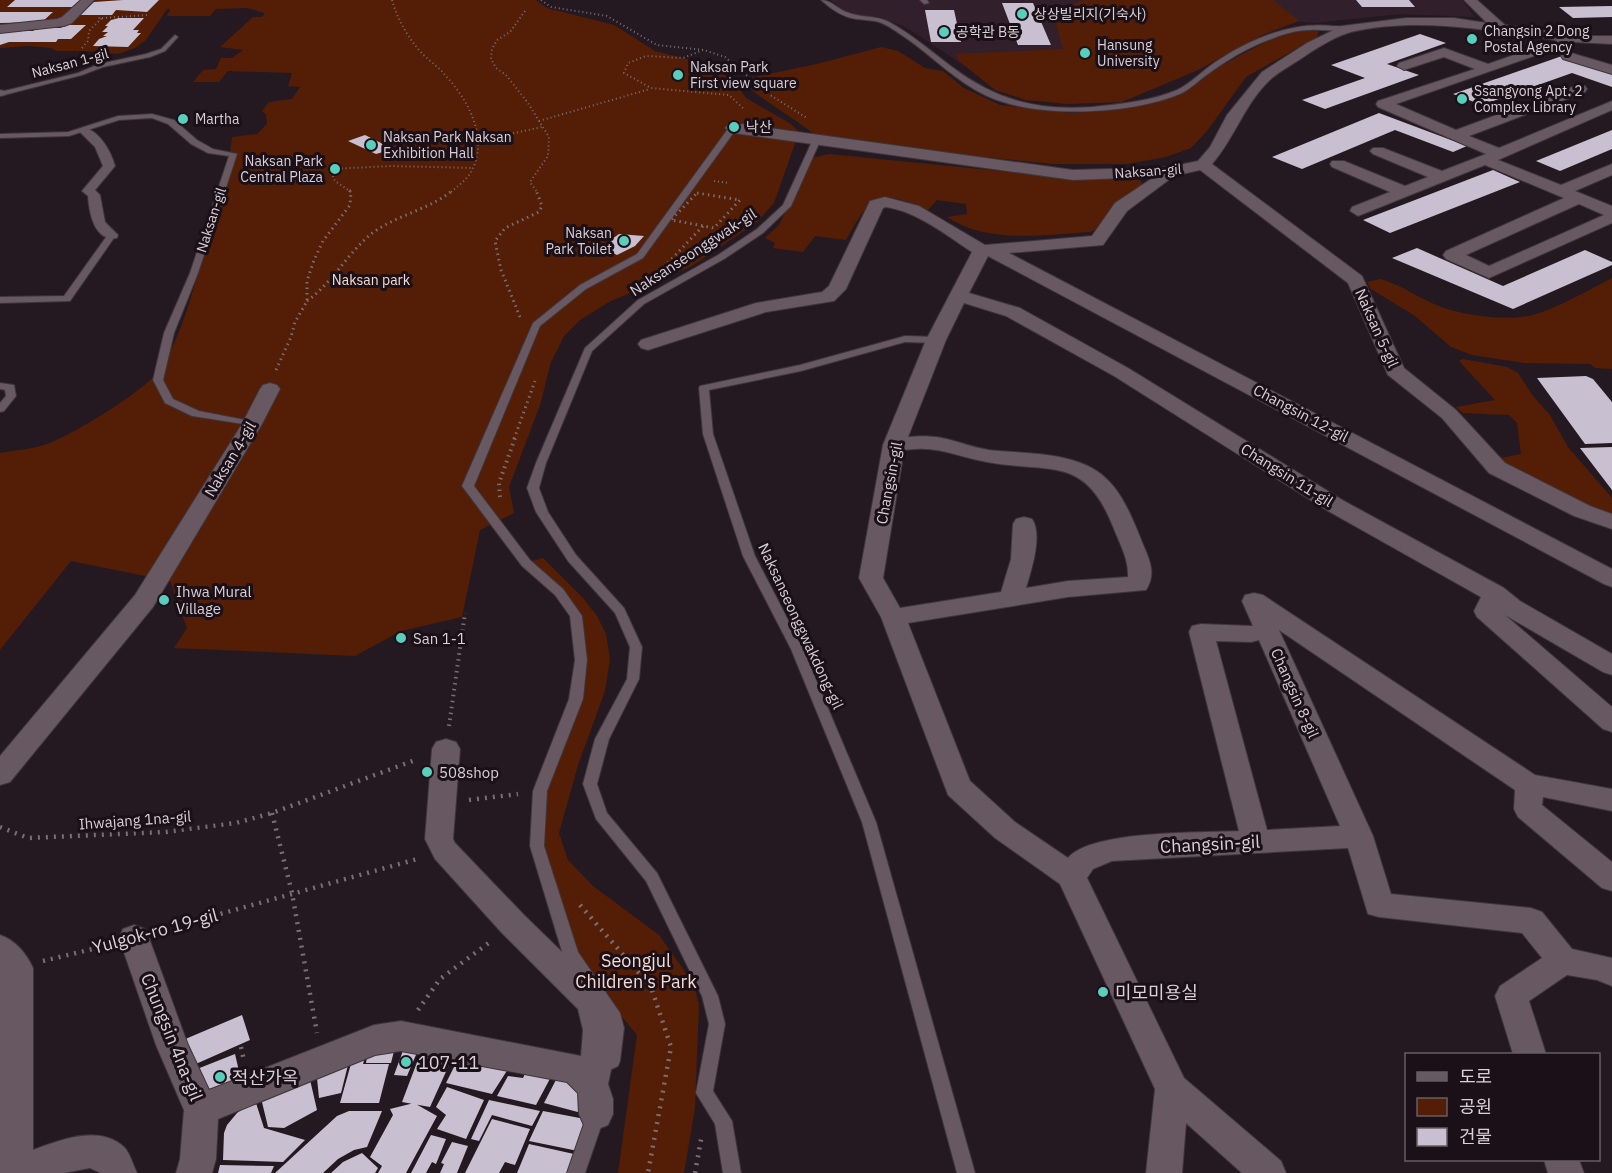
<svg xmlns="http://www.w3.org/2000/svg" width="1612" height="1173" viewBox="0 0 1612 1173" font-family="'IBM Plex Sans','Noto Sans KR',sans-serif">
	<style>
		.built { fill: #31202c }
		.green { fill: #531e05 }
		.building { fill: #c8c0d0 }
		.lines { fill: none; stroke-linecap: round; stroke-linejoin: round }
		.service-casing { stroke: #3e353b; stroke-width: 2 }
		.pedestrian-casing { stroke: #3e353b; stroke-width: 2 }
		.minor-casing { stroke: #3e353b; stroke-width: 2 }
		.path-far3 { stroke: #796e75; stroke-width: 2; stroke-dasharray: 1 3; stroke-linecap: butt }
		.path-far2 { stroke: #796e75; stroke-width: 3; stroke-dasharray: 1.5 4; stroke-linecap: butt }
		.path-far1 { stroke: #796e75; stroke-width: 4; stroke-dasharray: 1.5 4.5; stroke-linecap: butt }
		.path { stroke: #796e75; stroke-width: 4.5; stroke-dasharray: 2 6; stroke-linecap: butt }
		.service { fill: #675862; fill-rule: evenodd }
		.pedestrian { fill: #675862; fill-rule: evenodd }
		.minor { fill: #675862; fill-rule: evenodd }
		.poi-dot { fill: #5acebc; stroke: #1b1017; stroke-width: 2 }
		.labels { text-anchor: middle; dominant-baseline: central; stroke-width: 6; stroke-linejoin: round; paint-order: stroke }
		.far-poi-label { font-size: 14px; fill: #d9d0d6; stroke: #1b1017; text-anchor: start }
		.far-street-label { font-size: 14px; fill: #d9d0d6; stroke: #1b1017 }
		.far-park-label { font-size: 14px; fill: #f5dcd2; stroke: #1b1017 }
		.street-label { font-size: 15px; fill: #d9d0d6; stroke: #1b1017 }
		.poi-label { font-size: 15px; fill: #d9d0d6; stroke: #1b1017; text-anchor: start }
		.near-street-label { font-size: 18px; fill: #d9d0d6; stroke: #1b1017 }
		.near-park-label { font-size: 18px; fill: #f5dcd2; stroke: #1b1017 }
		.near-poi-label { font-size: 18px; fill: #d9d0d6; stroke: #1b1017; text-anchor: start }
	</style>
	<rect width="100%" height="100%" fill="#251921"/>
	<path class="built" d="M830,0H1462L1475,17L1400,14L1314,23L1294,21L998,88L906,27L879,17L849,14Z"/>
	<path class="green" d="M0,0H536L547,8L614,25L655,51L694,61L720,72L736,84L746,98L791,124L799,132L774,203L757,222L692,266L609,302L580,320L564,336L551,362L540,405L509,487L514,513L480,530L462,617L401,631L355,656L174,648L187,628L170,581L71,561L0,650V453C16,450 35,449 50,443C75,433 147,390 161,368C173,349 182,325 189,304L228,171L232,137L257,134L267,124L266,114L262,111L269,102L292,99L300,87L288,86L292,73L228,71L219,82H193L203,70L216,69L221,58H232L243,50L220,47L253,17H262L265,13L247,8L216,9L210,16H167L170,9H167L146,40L135,48L118,54L85,51H56L51,48L28,46L0,48Z
		M1084,0H1273L1299,21L1262,35L1198,70L1122,102L1067,104L1026,100L995,90L959,61L956,54L1063,49L1052,11Z
		M1315,29L1319,30L1317,37L1246,77L1207,131L1191,148L1166,157L1127,164H1053L937,152L814,134C790,115 763,102 741,80L821,63L881,47L898,51L925,68L943,71L964,88L1000,105L1071,113L1104,111L1162,101L1187,90L1215,69L1276,36L1295,31Z
		M829,154L1072,178L1140,180L1145,188L1100,228L1090,232C1043,235 987,244 947,217L967,214L966,204L937,200L928,210C877,189 873,192 846,240L815,236L803,252L773,248L775,243L765,238L779,225L812,158Z
		M1380,279C1400,284 1415,296 1434,304C1458,315 1507,322 1533,315C1557,308 1589,290 1612,278V369L1595,368L1590,364L1524,363L1472,355L1451,347L1415,316L1371,289L1367,282Z
		M1463,359L1507,367L1518,373L1533,396L1550,415L1568,447L1612,498V523L1510,469L1501,458L1521,454L1517,423L1509,415L1463,413L1456,407L1495,400L1459,361Z
		M543,558L583,598L597,616L606,634L610,659L605,691L578,765L559,833L568,860L593,886L659,935L693,983L699,1005L695,1108L684,1173H618L637,1035L571,955L537,846L540,791L576,698V616L526,563Z"/>
	<path class="building" d="M15,0H83L75,7H7Z
		M123,0H159L147,12L116,10L112,15H80L94,2Z
		M1356,0H1409L1415,7H1362Z
		M1002,3H1033L1051,45H1018Z
		M1612,6V17L1573,18L1559,7Z
		M925,10H954L961,42H931Z
		M0,12H53L42,22L0,23Z
		M119,18H144L133,30H139L137,33H141L128,47L93,46L99,39L107,36H103L108,32H102L108,26H105L111,20Z
		M64,25H86L71,39H58L56,42H9L0,45V31H33L37,28H61Z
		M1420,34L1446,43L1387,64L1419,75L1325,109L1302,100L1365,78L1331,65Z
		M1562,56L1612,74V87L1572,73L1482,105L1453,94Z
		M1379,113L1467,146L1453,152L1395,130L1302,169L1272,157Z
		M1612,130V149L1560,171L1536,161Z
		M365,135L393,149L376,154L348,141Z
		M1493,170L1520,182L1390,233L1363,220Z
		M619,234L644,236L635,246L617,255L601,247Z
		M1417,248L1503,286L1585,250L1612,262V265L1513,309L1392,258Z
		M1586,376L1593,379L1612,402V443L1585,444L1537,378Z
		M1612,447V490L1580,448Z
		M242,1015L250,1040L189,1067L183,1040Z
		M404,1048L418,1050L407,1076L394,1075Z
		M422,1049L454,1054L430,1107L402,1102Z
		M368,1051H394L391,1063H366Z
		M354,1053H366L363,1064H389L379,1103H340Z
		M461,1053L512,1063L492,1094L446,1083Z
		M235,1054L242,1084L204,1100L197,1069Z
		M349,1061L341,1093L319,1098L316,1068Z
		M528,1067L553,1073L536,1105L497,1096L508,1076L523,1078Z
		M308,1071L317,1110L284,1128L268,1127L261,1098Z
		M559,1074L572,1076L569,1085L592,1093L589,1115L544,1103Z
		M447,1087L484,1100L466,1139L437,1129L446,1115L436,1107Z
		M489,1100L540,1111L532,1126L492,1115L479,1141L471,1139Z
		M251,1103H256L264,1128L305,1140L283,1162L223,1160L224,1133L227,1125L237,1113Z
		M414,1103L437,1116L406,1173H378L382,1166L370,1157L393,1115L390,1109Z
		M349,1111H382L367,1147L354,1150L338,1159L323,1173H275L337,1116Z
		M543,1111L585,1119L578,1151L529,1141Z
		M492,1119L530,1129L515,1165L505,1162L499,1173H465Z
		M431,1135L446,1139L436,1164L432,1162L426,1173H411Z
		M452,1142L468,1146L457,1173H440L444,1164L441,1163Z
		M529,1144L574,1154L569,1173H517Z
		M362,1153L378,1168L375,1173H331L343,1162Z
		M220,1165L274,1166L271,1173H218Z"/>
	<g class="lines">
		<g class="service-casing">
			<path id="service" d="M821,0C832,0 838,10 849,13C862,18 876,15 889,22C911,34 931,51 952,67C996,100 1037,111 1092,107C1120,104 1151,101 1177,90C1190,84 1201,72 1214,63C1248,40 1291,21 1333,26C1339,26 1345,26 1350,29C1343,33 1321,29 1310,30C1297,30 1283,34 1271,39C1248,47 1227,60 1208,74C1199,80 1192,88 1182,93C1132,115 1037,119 987,96C957,82 933,57 906,38C897,32 888,25 879,22C871,20 864,20 856,19C842,17 831,9 821,0Z
				M920,0H927L929,3L924,4Z
				M175,35L178,37L165,51L150,57L103,67L82,75L0,96V92L78,73L99,64L146,54L161,49Z
				M152,114L174,120L197,140L213,149L237,154L198,273L174,333L163,380L173,399L199,411L256,422L257,424L256,426L192,416L165,403L153,380L164,333L190,273L229,156L208,153L191,144L168,124L152,118L119,120L69,136L0,138V134L68,132L118,116Z
				M730,126L737,128L643,258L586,289L540,326L474,486L530,560L563,589L582,616L587,660L583,699L547,791L544,846L578,952L620,1013L624,1028L620,1061L618,1066L612,1069L606,1066L604,1061L608,1028L605,1016L563,955L530,846L533,791L569,699L575,660L570,616L555,595L522,566L462,486L533,323L580,285L637,254Z
				M814,137L821,139L791,206L763,233L724,259L644,304L592,351L546,463L539,488L548,512L576,555L624,608L642,647L639,679L609,739L597,784L607,813L657,873L718,996L725,1024L713,1091L732,1121L741,1173H723L715,1124L696,1093L709,1024L702,996L646,881L596,819L583,784L595,739L627,679L630,647L615,613L568,561L536,512L527,488L536,463L585,348L638,300L718,255L757,229L783,205Z
				M112,232L116,235L70,301L0,303V297L64,296L109,233Z
				M905,336L936,337L941,340L936,343L905,342L801,371L709,390L713,434L755,556L803,649L876,822L975,1173H957L862,822L791,649L743,556L703,434L699,388L700,386L800,365Z
				M0,383L14,385L16,396L4,411L0,412V403L6,396L5,390L0,389Z
				M596,1107L602,1109L605,1115L585,1173H567L587,1115L590,1109Z"/>
		</g>
		<g class="pedestrian-casing">
			<path id="pedestrian" d="M0,90L5,91V95L0,96Z
				M84,127C100,132 111,151 115,166L95,190L100,195L105,222L118,235L117,238C94,242 89,212 88,196L82,191L103,166L95,147L78,130Z"/>
		</g>
		<g class="minor-casing">
			<path id="minor" d="M81,0H94L72,23L64,26L0,33V25L57,19L62,17Z
				M1464,0H1477L1505,25L1588,36H1612V44L1574,42L1396,104L1456,130L1575,86H1585L1587,89L1585,92L1469,136L1499,148L1612,101V110L1498,160L1561,185L1612,164V175L1575,191L1612,206V223L1489,278L1446,259L1443,255L1446,251L1564,198L1485,165L1358,216L1350,211L1352,207L1390,192L1332,167L1330,164L1332,161H1344L1405,186L1428,177L1373,154L1370,151L1373,148H1383L1442,171L1486,154L1378,107L1376,104L1378,101L1475,69L1444,57L1404,70L1397,66L1399,63L1444,48L1488,64L1557,40C1490,31 1419,16 1351,32C1333,37 1314,50 1299,60C1290,66 1280,71 1272,78C1245,102 1235,138 1212,164L1362,276L1404,368L1456,410L1505,463L1590,506L1612,514V529L1574,516L1489,473L1442,418L1388,375L1348,283L1200,170L1174,176L1127,211L1103,245L1009,253L1612,569V587L1604,584L988,256L969,293L1020,308L1128,368L1344,501L1504,588L1520,601L1612,654V675L1603,672L1505,615L1612,707V732L1603,729L1477,617L1474,611L1481,597L1328,511L1114,376L1006,316L964,303L946,340L908,437C945,433 956,444 989,450C1005,452 1022,452 1039,454C1105,461 1119,484 1142,542C1149,559 1157,573 1146,590L1068,597L908,623L970,781L1015,822L1068,858C1091,830 1201,833 1239,831L1189,632L1192,626L1201,624L1253,626L1242,601L1245,595L1254,593L1263,595L1535,775L1612,789V811L1543,797L1542,805L1612,862V891L1602,888L1518,817L1514,809L1515,790L1279,630L1373,836L1391,894L1531,908L1542,912L1572,949L1612,958V986L1597,980L1567,975L1529,1001L1546,1054H1513L1495,996L1500,986L1542,958L1522,933L1379,917L1368,914L1348,848L1112,861L1093,869L1087,878L1184,1078L1281,1161L1286,1173H1242L1186,1123L1182,1173H1146L1155,1089L1060,884L995,838L948,795L881,617L859,578L883,445L926,340L972,252C946,235 918,212 886,207L883,208L846,289L834,301L766,312L648,350L641,348L638,344L641,340L756,303L822,292L829,286L870,201L885,197L919,206L985,245L1092,236L1115,203L1154,177L1073,180L733,133L725,128L728,125L733,123L1073,170L1169,167L1198,161L1210,147L1227,115L1262,72L1307,43L1342,26L1406,18H1454L1487,23ZM1579,204L1604,215L1489,266L1466,255ZM915,449C941,447 962,458 987,462C1052,474 1085,454 1114,529C1120,544 1129,560 1128,577L1068,581L1026,588C1031,571 1043,535 1032,519L1024,517L1016,519L1013,524L1011,559L1001,592L900,608L883,578L904,450ZM1259,640L1340,826L1267,830L1216,641L1251,642Z
				M1568,52L1612,65V74L1563,59L1561,56L1563,53Z
				M270,383L277,385L280,389L262,424L153,607L10,782L0,785V756L135,595L242,424L260,389L263,385Z
				M446,739L456,742L460,749L453,839L455,843L524,915L600,989L610,1009L615,1030V1051L608,1084L613,1099V1114L608,1125L596,1130L584,1125L579,1114L578,1093L567,1082L401,1051L375,1055L218,1119L216,1159L212,1173H176L180,1159L184,1110L156,1045L119,938L123,929L134,925L145,929L149,938L188,1045L209,1090L374,1025L401,1021L581,1056L583,1030L578,1009L502,933L435,859L425,839L432,749L436,742Z
				M0,935C15,940 26,953 33,968V1150C60,1140 99,1124 124,1147C130,1153 133,1165 137,1173H101L90,1168L64,1173H0Z
				M1544,1160H1579L1584,1173H1548Z"/>
		</g>
		<path class="path-far3" d="M392,0C397,18 406,34 418,49C426,59 437,65 445,75C467,98 488,136 473,168C469,178 459,185 451,192
			M541,0L551,7L607,16L657,45L704,50L725,57L770,95L807,118
			M525,11L510,32L497,40L492,49L491,59L496,68L506,75L528,103L549,137L548,156L530,182L537,192
			M102,18L148,15
			M82,48L88,41L89,31L102,18H97
			M703,50L683,58L646,56L628,63L624,73L651,88L729,95L745,110
			M539,121L650,89
			M478,141L542,127
			M714,181L729,183
			M351,192L335,181L330,169L391,166L473,168"/>
		<path class="path-far2" d="M697,193L740,200L714,228L671,220Z
			M664,267L703,226
			M307,301C333,282 347,254 371,234C396,215 429,210 453,190
			M520,317L501,270L495,241L505,228L539,212L542,206L536,190
			M276,370L291,337L295,322L307,301V281L314,260L323,241L350,205L351,192L349,190
			M514,439L535,381"/>
		<path class="path-far1" d="M500,497L499,483L515,438
			M449,726L465,613"/>
		<path class="path" d="M469,800L518,794
			M272,813L292,893L317,1033
			M0,827L28,838L165,832L236,823L272,813L418,759
			M580,905L651,987L671,1047L648,1173
			M159,931L421,858
			M43,961L109,945
			M418,1010L440,979L490,942
			M241,1047L244,1061
			M695,1173L702,1134"/>
		<use href="#service" class="service"/>
		<use href="#pedestrian" class="pedestrian"/>
		<use href="#minor" class="minor"/>
	</g>
	<g class="poi-dot">
		<circle cx="1022" cy="14" r="6"/>
		<circle cx="944" cy="32" r="6"/>
		<circle cx="1472" cy="39" r="6"/>
		<circle cx="1085" cy="53" r="6"/>
		<circle cx="678" cy="75" r="6"/>
		<circle cx="1462" cy="99" r="6"/>
		<circle cx="183" cy="119" r="6"/>
		<circle cx="734" cy="127" r="6"/>
		<circle cx="371" cy="145" r="6"/>
		<circle cx="335" cy="169" r="6"/>
		<circle cx="624" cy="241" r="6"/>
		<circle cx="164" cy="600" r="6"/>
		<circle cx="401" cy="638" r="6"/>
		<circle cx="427" cy="772" r="6"/>
		<circle cx="1103" cy="992" r="6"/>
		<circle cx="406" cy="1062" r="6"/>
		<circle cx="220" cy="1077" r="6"/>
	</g>
	<g class="labels">
		<g class="far-poi-label">
			<text x="1034" y="14">상상빌리지(기숙사)</text>
			<text x="1484" y="31">Changsin 2 Dong<tspan x="1484" dy="16">Postal Agency</tspan></text>
			<text x="956" y="32">공학관 B동</text>
			<text x="1097" y="45">Hansung<tspan x="1097" dy="16">University</tspan></text>
			<text x="690" y="67">Naksan Park<tspan x="690" dy="16">First view square</tspan></text>
			<text x="1474" y="91">Ssangyong Apt. 2<tspan x="1474" dy="16">Complex Library</tspan></text>
			<text x="195" y="119">Martha</text>
			<text x="746" y="127">낙산</text>
			<text x="383" y="137">Naksan Park Naksan<tspan x="383" dy="16">Exhibition Hall</tspan></text>
			<text x="323" y="161" text-anchor="end">Naksan Park<tspan x="323" dy="16">Central Plaza</tspan></text>
			<text x="612" y="233" text-anchor="end">Naksan<tspan x="612" dy="16">Park Toilet</tspan></text>
		</g>
		<g class="far-street-label">
			<text transform="translate(70 63) rotate(-15)">Naksan 1-gil</text>
			<text transform="translate(1148 171) rotate(-4)">Naksan-gil</text>
			<text transform="translate(211 220) rotate(-72)">Naksan-gil</text>
		</g>
		<g class="far-park-label">
			<text x="371" y="280">Naksan park</text>
		</g>
		<g class="street-label">
			<text transform="translate(693 252) rotate(-33)">Naksanseonggwak-gil</text>
			<text transform="translate(1377 328) rotate(66)">Naksan 5-gil</text>
			<text transform="translate(1301 413) rotate(28)">Changsin 12-gil</text>
			<text transform="translate(230 459) rotate(-59)">Naksan 4-gil</text>
			<text transform="translate(1287 475) rotate(32)">Changsin 11-gil</text>
			<text transform="translate(889 483) rotate(-79)">Changsin-gil</text>
			<text transform="translate(801 626) rotate(65)">Naksanseonggwakdong-gil</text>
			<text transform="translate(1295 693) rotate(66)">Changsin 8-gil</text>
			<text transform="translate(135 820) rotate(-4)">Ihwajang 1na-gil</text>
		</g>
		<g class="poi-label">
			<text x="176" y="591">Ihwa Mural<tspan x="176" dy="17">Village</tspan></text>
			<text x="413" y="638">San 1-1</text>
			<text x="439" y="772">508shop</text>
		</g>
		<g class="near-street-label">
			<text transform="translate(1210 844) rotate(-3)">Changsin-gil</text>
			<text transform="translate(155 931) rotate(-15)">Yulgok-ro 19-gil</text>
			<text transform="translate(172 1037) rotate(68)">Chungsin 4na-gil</text>
		</g>
		<g class="near-park-label">
			<text x="636" y="960">Seongjul<tspan x="636" dy="21">Children's Park</tspan></text>
		</g>
		<g class="near-poi-label">
			<text x="1115" y="992">미모미용실</text>
			<text x="418" y="1062">107-11</text>
			<text x="232" y="1077">적산가옥</text>
		</g>
	</g>
	<rect x="1405" y="1053" width="195" height="108" fill="#1b1017" stroke="#675d63" stroke-width="1.5"/>
	<rect x="1417" y="1072" width="30" height="9" fill="#675862" stroke="#675d63" stroke-width="1.5"/>
	<text x="1459" y="1083" font-size="18" fill="#d9d0d6">도로</text>
	<rect x="1417" y="1098" width="30" height="18" fill="#531e05" stroke="#675d63" stroke-width="1.5"/>
	<text x="1459" y="1113" font-size="18" fill="#d9d0d6">공원</text>
	<rect x="1417" y="1128" width="30" height="18" fill="#c8c0d0" stroke="#675d63" stroke-width="1.5"/>
	<text x="1459" y="1143" font-size="18" fill="#d9d0d6">건물</text>
</svg>
